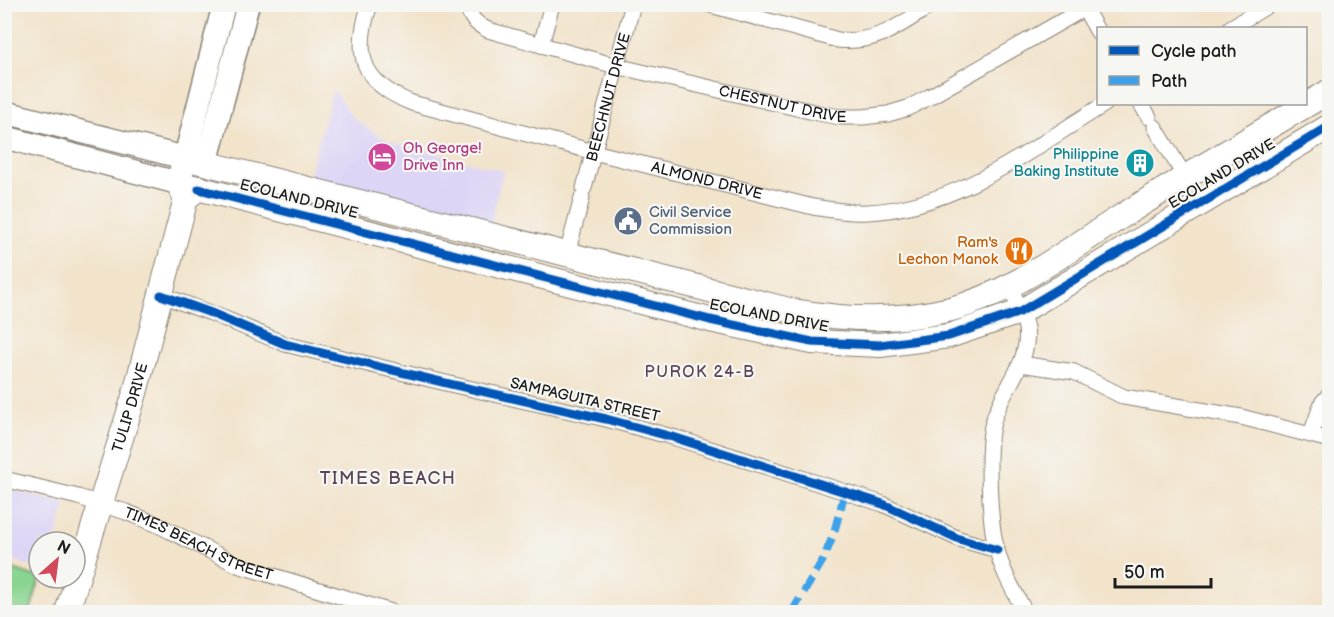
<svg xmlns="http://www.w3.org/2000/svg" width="1334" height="617" viewBox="0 0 1334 617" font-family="'Balsamiq Sans',sans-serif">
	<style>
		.built { fill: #ddd5f6 }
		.green { fill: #89d490; stroke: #527856; stroke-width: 1.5 }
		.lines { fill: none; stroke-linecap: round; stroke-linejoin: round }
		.street-casing { stroke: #878074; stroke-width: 17 }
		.secondary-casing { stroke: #878074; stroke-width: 25 }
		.primary-casing { stroke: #878074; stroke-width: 26 }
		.street { stroke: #fff; stroke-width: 15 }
		.secondary { stroke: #fff; stroke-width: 22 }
		.primary { stroke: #fff; stroke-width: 24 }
		.quiet { stroke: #3da2ea; stroke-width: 8; stroke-dasharray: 15 8; stroke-linecap: butt }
		.cycleway-casing { stroke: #f6f6f2; stroke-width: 13 }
		.cycleway { stroke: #0057b8; stroke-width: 9 }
		.labels { text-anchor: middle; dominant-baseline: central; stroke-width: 4.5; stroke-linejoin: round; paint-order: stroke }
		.street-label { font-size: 15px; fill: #1c1c1c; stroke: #f6f6f2 }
		.hotel-label { font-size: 15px; fill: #b23c85; stroke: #f6f6f2; text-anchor: start }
		.culture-label { font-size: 15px; fill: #0d838f; stroke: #f6f6f2; text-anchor: end }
		.service-label { font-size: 15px; fill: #4e5e75; stroke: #f6f6f2; text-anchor: start }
		.food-label { font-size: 15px; fill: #c56008; stroke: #f6f6f2; text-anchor: end }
		.neighbourhood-label { font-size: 16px; letter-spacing: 1.5px; fill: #5b4456; stroke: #f6f6f2 }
		.quarter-label { font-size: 18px; letter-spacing: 1.5px; fill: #5b4456; stroke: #f6f6f2 }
	</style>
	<rect width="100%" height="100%" fill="#f6f6f2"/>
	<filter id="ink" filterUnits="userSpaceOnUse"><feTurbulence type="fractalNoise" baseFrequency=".0167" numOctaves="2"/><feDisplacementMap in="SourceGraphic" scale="12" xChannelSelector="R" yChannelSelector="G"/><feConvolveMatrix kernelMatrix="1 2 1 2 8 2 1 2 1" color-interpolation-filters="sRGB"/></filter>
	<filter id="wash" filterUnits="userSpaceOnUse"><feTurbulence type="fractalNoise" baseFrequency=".008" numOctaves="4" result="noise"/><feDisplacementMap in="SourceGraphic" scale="24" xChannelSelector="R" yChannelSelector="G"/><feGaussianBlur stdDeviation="1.35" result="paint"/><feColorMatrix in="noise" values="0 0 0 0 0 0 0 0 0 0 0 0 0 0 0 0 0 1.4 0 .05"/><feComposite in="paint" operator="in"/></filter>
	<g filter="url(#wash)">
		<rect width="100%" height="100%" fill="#f2e3cb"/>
		<path class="built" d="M333,89L353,118L381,137L396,143L503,171L490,227L308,180Z
			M4,488L66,504L54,542H39V569L5,557Z"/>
		<path class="green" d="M5,566L40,578L30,612H5Z"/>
	</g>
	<g filter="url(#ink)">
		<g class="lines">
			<g class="street-casing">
				<g id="street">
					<path id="s1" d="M370,4C353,54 361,83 412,103L594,152L813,207C831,210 850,213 868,212C957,208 1032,148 1105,104"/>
					<path id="s2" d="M467,4C470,19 476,24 488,30L616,66L818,113L840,117H863L888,114L908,108L929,97L1092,4"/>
					<path d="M707,4L838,40C878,44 901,24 933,4"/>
					<path d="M1082,4L1098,32"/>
					<path d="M1230,28L1270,4"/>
					<path d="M541,45L552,4"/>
					<path d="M1141,104L1149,117"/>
					<path d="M1155,127L1185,177"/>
					<path id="s3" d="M584,188L633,4"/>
					<path d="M567,254L582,198"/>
					<path d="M1010,286C1015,299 1023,314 1026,328C1031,364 1001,389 993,422C986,448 989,523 997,550C1002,571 1015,593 1025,612"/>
					<path d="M161,295L211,313L285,344L450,384L606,419L676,438L883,504L959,539L997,550"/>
					<path d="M1021,364L1074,372L1124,397L1241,417L1330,440"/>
					<path d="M1311,434L1322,403L1330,394"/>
					<path id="s4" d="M4,479L78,497L126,512L156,524L238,565L391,612"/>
				</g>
			</g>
			<g class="secondary-casing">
				<path id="secondary" d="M4,112L185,158L224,4
					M4,137L178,183
					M206,164L248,4"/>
			</g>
			<g class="primary-casing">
				<g id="primary">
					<path d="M178,183L710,320L812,342L880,345L949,336L1020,312L1330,126"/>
					<path d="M186,198L178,183L185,158L793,311C847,320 898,322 951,309C1012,293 1066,251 1119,218C1188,174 1259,133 1330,91"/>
					<path id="s5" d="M67,612L135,393L186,198L199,188"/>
				</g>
			</g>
			<use href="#street" class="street"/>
			<use href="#secondary" class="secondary"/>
			<use href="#primary" class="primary"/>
			<path class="quiet" d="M792,612L823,560L833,536L845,492"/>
			<g class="cycleway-casing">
				<path id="cycleway" d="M199,189L710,320L812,342L880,345L949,336L1020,312L1330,126
					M161,295L211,313L285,344L450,384L606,419L676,438L883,504L959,539L997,550"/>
			</g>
			<use href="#cycleway" class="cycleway"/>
		</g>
	</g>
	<defs>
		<g id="hotel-disc" transform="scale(1.5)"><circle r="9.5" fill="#d1479c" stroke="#f6f6f2"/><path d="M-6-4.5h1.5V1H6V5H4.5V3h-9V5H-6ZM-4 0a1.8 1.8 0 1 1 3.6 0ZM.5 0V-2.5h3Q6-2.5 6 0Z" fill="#fff"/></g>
		<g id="building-disc" transform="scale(1.5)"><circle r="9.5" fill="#0f9aa8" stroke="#f6f6f2"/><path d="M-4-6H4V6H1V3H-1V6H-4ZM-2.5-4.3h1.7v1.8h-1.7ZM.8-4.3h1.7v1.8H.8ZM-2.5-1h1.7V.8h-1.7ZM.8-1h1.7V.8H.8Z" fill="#fff"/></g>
		<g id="civic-disc" transform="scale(1.5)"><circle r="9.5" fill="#5c6f8a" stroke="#f6f6f2"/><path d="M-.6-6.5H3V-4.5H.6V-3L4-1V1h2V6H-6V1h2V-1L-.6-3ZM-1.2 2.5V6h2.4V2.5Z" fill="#fff"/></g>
		<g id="restaurant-disc" transform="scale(1.5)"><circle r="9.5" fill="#e8710a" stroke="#f6f6f2"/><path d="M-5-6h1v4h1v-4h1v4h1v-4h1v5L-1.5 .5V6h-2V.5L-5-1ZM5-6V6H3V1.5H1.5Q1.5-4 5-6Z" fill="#fff"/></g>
	</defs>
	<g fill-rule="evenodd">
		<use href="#hotel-disc" x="382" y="157"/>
		<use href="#building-disc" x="1140" y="163"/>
		<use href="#civic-disc" x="628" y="221"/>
		<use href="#restaurant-disc" x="1019" y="251"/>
	</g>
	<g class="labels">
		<g class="street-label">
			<text stroke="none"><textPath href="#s3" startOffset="94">BEECHNUT DRIVE</textPath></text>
			<text stroke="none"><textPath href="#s2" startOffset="339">CHESTNUT DRIVE</textPath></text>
			<text transform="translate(1222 174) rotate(-31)">ECOLAND DRIVE</text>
			<text stroke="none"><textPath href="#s1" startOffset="429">ALMOND DRIVE</textPath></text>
			<text transform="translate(299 199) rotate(14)">ECOLAND DRIVE</text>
			<text transform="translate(769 316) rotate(11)">ECOLAND DRIVE</text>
			<text transform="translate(585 400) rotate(13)">SAMPAGUITA STREET</text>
			<text stroke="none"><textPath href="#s5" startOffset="214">TULIP DRIVE</textPath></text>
			<text stroke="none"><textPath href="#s4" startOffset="206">TIMES BEACH STREET</textPath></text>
		</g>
		<g class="hotel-label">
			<text x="403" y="148">Oh George!<tspan x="403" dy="17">Drive Inn</tspan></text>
		</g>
		<g class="culture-label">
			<text x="1119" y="154">Philippine<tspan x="1119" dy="17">Baking Institute</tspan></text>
		</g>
		<g class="service-label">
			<text x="649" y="212">Civil Service<tspan x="649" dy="17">Commission</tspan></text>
		</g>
		<g class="food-label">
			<text x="998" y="242">Ram's<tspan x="998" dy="17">Lechon Manok</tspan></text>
		</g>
		<g class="neighbourhood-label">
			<text x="700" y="372">PUROK 24-B</text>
		</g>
		<g class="quarter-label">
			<text x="388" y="478">TIMES BEACH</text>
		</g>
	</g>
	<rect width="1334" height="617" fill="none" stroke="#f6f6f2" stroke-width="24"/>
	<rect x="1097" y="27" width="210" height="78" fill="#f6f6f2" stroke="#9f9f9c" stroke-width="1.5"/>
	<rect x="1109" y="46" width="30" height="9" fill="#0057b8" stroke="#9f9f9c" stroke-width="1.5"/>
	<text x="1151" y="57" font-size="18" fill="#1c1c1c">Cycle path</text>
	<rect x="1109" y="76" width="30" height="9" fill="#3da2ea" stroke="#9f9f9c" stroke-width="1.5"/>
	<text x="1151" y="87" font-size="18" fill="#1c1c1c">Path</text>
	<g transform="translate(57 560) rotate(28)"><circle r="28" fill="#f6f6f2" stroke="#9f9f9c" stroke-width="1.5"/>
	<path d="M0-4.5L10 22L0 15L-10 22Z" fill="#d1495b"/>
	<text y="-9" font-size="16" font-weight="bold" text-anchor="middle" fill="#1c1c1c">N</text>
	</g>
	<path d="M1115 578v9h96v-9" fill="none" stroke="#1c1c1c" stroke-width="3"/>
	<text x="1124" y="578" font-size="18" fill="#1c1c1c" stroke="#f6f6f2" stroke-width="4.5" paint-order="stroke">50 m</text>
</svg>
